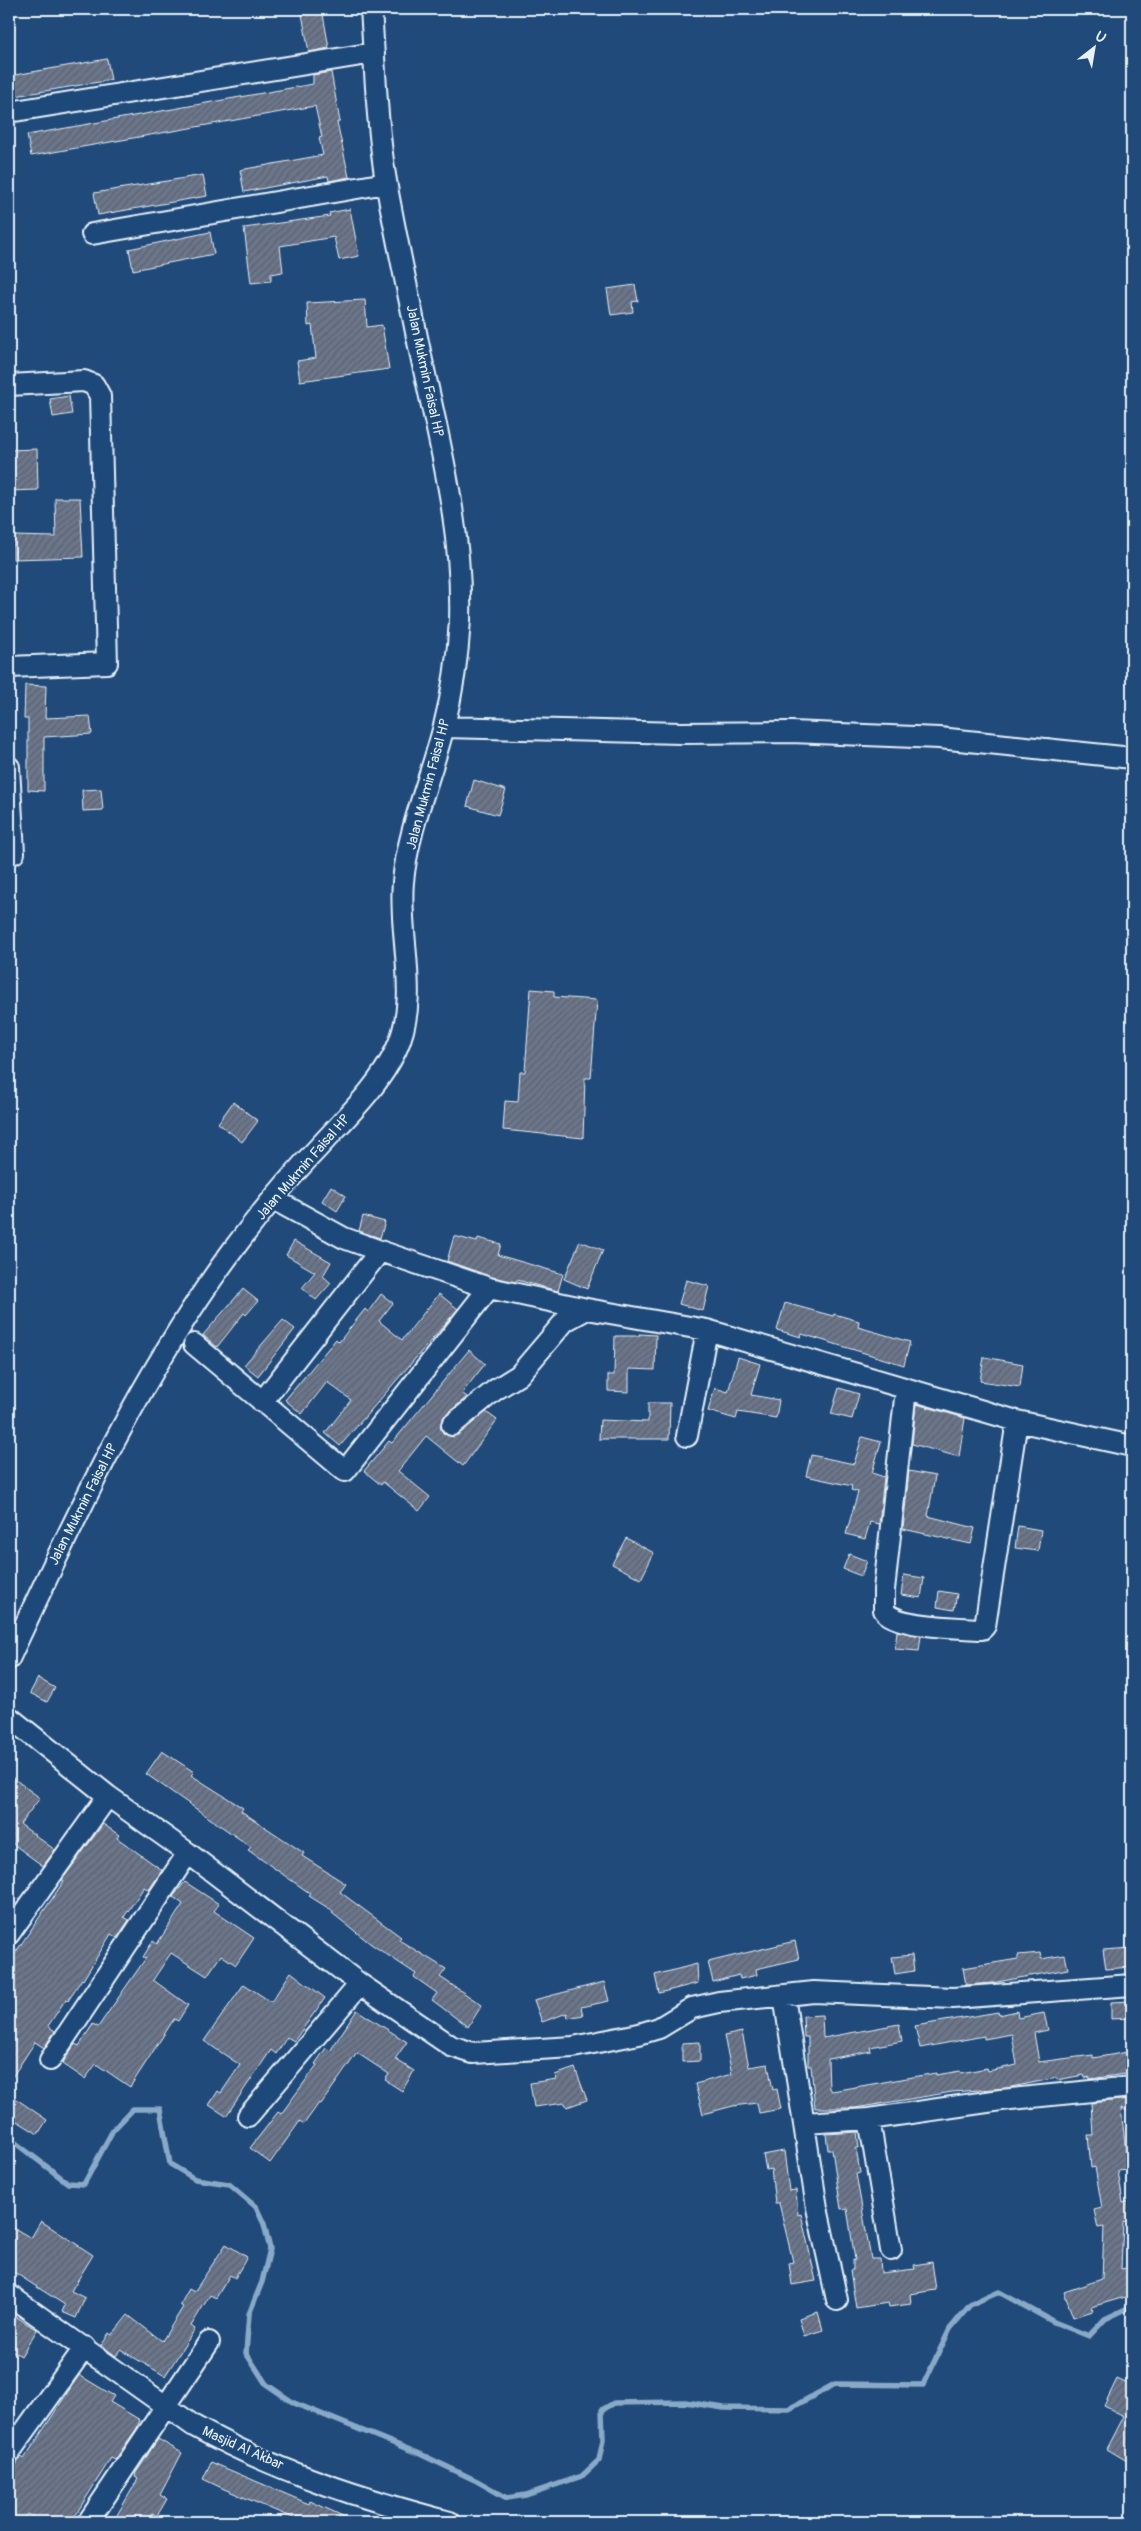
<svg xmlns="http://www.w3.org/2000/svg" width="1141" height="2531" viewBox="0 0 1141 2531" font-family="Pangolin,sans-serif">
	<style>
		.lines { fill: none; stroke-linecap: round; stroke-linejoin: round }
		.stream { stroke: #89aac7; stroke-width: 5.5 }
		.building { fill: url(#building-hatch); stroke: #e8f1f8 }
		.street-casing { stroke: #e8f1f8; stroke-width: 24 }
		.street { stroke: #1f4a7a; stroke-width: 20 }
		.labels { text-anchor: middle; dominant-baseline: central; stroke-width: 4.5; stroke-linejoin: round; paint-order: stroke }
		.street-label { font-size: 14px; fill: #e8f1f8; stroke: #1f4a7a }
	</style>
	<defs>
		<pattern id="building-hatch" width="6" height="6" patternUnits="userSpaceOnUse" patternTransform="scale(1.25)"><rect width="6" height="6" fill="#6c768b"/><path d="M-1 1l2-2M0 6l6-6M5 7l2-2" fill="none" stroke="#5b616e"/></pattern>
	</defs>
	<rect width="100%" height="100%" fill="#1f4a7a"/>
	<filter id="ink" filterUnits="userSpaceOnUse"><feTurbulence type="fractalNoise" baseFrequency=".02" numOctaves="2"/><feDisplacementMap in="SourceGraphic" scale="10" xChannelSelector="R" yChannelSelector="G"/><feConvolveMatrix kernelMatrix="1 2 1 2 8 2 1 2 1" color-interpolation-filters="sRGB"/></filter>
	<g filter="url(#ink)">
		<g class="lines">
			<path class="stream" d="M9,2138L68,2183L84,2184L113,2130L133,2109H160L170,2164L195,2179L229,2184L256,2207L264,2224L270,2249L262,2282L249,2314L246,2353L266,2384L294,2403L420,2454L477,2481L507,2498L526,2495L582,2476L599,2460L603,2440L602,2410L614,2403L685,2402L724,2408L789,2409L835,2384L923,2385L950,2329L970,2305L999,2292L1054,2322L1089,2336L1105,2319L1132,2306"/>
		</g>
		<path class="building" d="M301,9H322L329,48L309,52Z
			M107,59L111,80L9,97V76Z
			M331,72L340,122H337L349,177L329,181L328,176L244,192L240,170L323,155L319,138L322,137L315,106L31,156L27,135L313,84V75Z
			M203,175L207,196L98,215L94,193Z
			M350,209L359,256L339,260L334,237L280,246L283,272L271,274V281L251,283L244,228L330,216L329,213Z
			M210,232L214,254L133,270L129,249Z
			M635,285L638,301L632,302L633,312L611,315L607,289Z
			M365,300L367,327L382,325L389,369L300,381L297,361L316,358L312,325L308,326L307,303Z
			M69,396L72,414L53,417L50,399Z
			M37,449L38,490L9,491V450Z
			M55,498H80L83,557L13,559V536L56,537Z
			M25,685L46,686L45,718L90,716L92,734L44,737V791L28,790V719H24Z
			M474,780L506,790L498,815L467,806Z
			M101,789L103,810L83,811L82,790Z
			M531,989L554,991V997L597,1000L591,1078H585L583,1138L503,1130L505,1101L518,1102L520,1072H525Z
			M233,1102L258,1121L242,1142L218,1123Z
			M331,1186L346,1196L337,1211L322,1201Z
			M363,1216L385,1222L380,1238L359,1231Z
			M454,1236L477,1242L478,1238L501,1244L498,1255L563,1274L558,1291L517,1280L516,1282L492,1277L447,1261Z
			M294,1241L331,1262L323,1276L331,1283L316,1300L302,1288L315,1272L286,1255Z
			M580,1241L603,1250L587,1289L564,1279Z
			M686,1280L709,1286L703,1311L679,1304Z
			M243,1289L258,1301L246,1315L244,1313L217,1347L203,1335Z
			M381,1294L393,1303L379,1321L402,1340L439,1294L458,1309L340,1446L325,1433L351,1400L327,1382L302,1414L285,1400L336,1339L339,1342L365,1309L368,1312Z
			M785,1303L833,1316L834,1314L859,1321L858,1327L910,1342L904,1365L802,1334L801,1337L777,1330Z
			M283,1320L295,1329L258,1376L244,1365Z
			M639,1334L656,1335L655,1370L629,1369V1392L608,1391V1375H614L615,1336H639Z
			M469,1350L485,1364L462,1393L467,1397L444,1416L440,1427L443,1433L453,1437L486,1412L497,1420L463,1466L426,1436L398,1471L430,1497L419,1511L383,1482L381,1485L364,1471L389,1441L392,1443Z
			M738,1357L760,1364L751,1395L779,1400L776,1418L738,1412L736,1419L708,1411L715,1388L728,1392Z
			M984,1357L1023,1364L1020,1387L980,1381Z
			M839,1388L859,1394L852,1419L831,1414Z
			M648,1403H670L669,1439H599L600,1420L648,1422Z
			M916,1404L965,1418L959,1457L912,1444Z
			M862,1437L881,1442L872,1473L884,1477L879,1524L870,1522L865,1539L846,1534L858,1492L851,1490L852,1486L806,1476L811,1455L854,1464Z
			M909,1471L935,1476L928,1516L975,1528L971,1544L903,1529Z
			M1018,1526L1041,1530L1038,1551L1015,1548Z
			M626,1538L654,1553L641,1579L612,1564Z
			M849,1554L867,1561L861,1576L843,1569Z
			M904,1575L924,1578L921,1598L901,1595Z
			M939,1591L957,1594L954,1610L937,1607Z
			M897,1631L921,1636L919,1651L895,1649Z
			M38,1678L55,1688L47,1702L30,1693Z
			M162,1751L194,1772L191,1775L243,1808L241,1811L304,1853L302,1856L346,1884L340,1892L401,1937L399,1940L446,1969L440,1977L482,2005L468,2027L432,2000L437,1993L414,1977L416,1974L371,1944L332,1913L333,1911L309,1896L311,1894L248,1850L251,1847L146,1774Z
			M9,1775L40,1798L20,1824L55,1850L43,1866L9,1841Z
			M103,1824L119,1835L117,1838L162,1870L149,1890L144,1887L124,1917L129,1920L117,1938L111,1934L83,1980L82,1979L68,2000L66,1999L48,2026L55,2031L44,2048L35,2042L9,2082V1962L64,1881L62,1880Z
			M185,1882L219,1904L214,1911L254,1938L236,1965L221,1955L207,1976L171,1953L153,1980L188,2005L178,2021L174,2019L130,2087L96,2064L85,2079L63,2064L64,2061L75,2044L79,2046L93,2024L98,2027L146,1958L143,1957L153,1941L157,1944L183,1904L173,1897Z
			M795,1941L799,1959L756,1969L757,1975L740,1979L739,1975L713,1982L708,1962Z
			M1132,1948V1967L1106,1969L1103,1950Z
			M1040,1953L1041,1959L1065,1955L1068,1969L992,1983L966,1985L963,1968L1018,1959V1955Z
			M912,1955L914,1971L895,1974L892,1957Z
			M697,1964L698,1983L659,1993L655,1975Z
			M291,1972L325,1998L294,2041L287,2037L276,2054L271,2050L226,2116L209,2105L218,2091L221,2093L240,2065L204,2041L244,1984L271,2002Z
			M604,1982L609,2001L581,2007L583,2015L568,2018L567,2013L542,2022L534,2000Z
			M1132,2001V2018L1111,2019V2002Z
			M357,2010L407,2042L395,2059L414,2071L402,2091L385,2080L389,2074L357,2053L321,2104L319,2103L304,2124L300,2121L270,2163L250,2148L278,2112L281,2114L317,2065L315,2064L326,2048L330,2051Z
			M1017,2011L1018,2018L1044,2013L1048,2030L1034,2033L1039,2062L1093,2055V2058L1128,2052L1132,2073L1090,2079V2077L1085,2078L1084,2075L1057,2080V2078L1006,2088L952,2092L855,2108H815L811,2066H808V2037H804L803,2016L822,2015L823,2038L899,2024L902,2041L870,2047L871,2051L828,2059L829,2089L832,2091L936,2073V2075L960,2071L961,2073L987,2068L988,2071L1017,2065L1012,2034L984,2039V2036L920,2048L915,2026L998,2012L999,2015Z
			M742,2032L749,2067L768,2064L773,2090L777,2089L781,2109L759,2113L757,2103L733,2106L703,2114L695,2084L732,2074L724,2036Z
			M700,2042V2061L682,2062V2043Z
			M575,2068L587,2100L567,2107L565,2103L534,2107L530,2083L557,2079L555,2075Z
			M9,2094L47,2120L38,2134L17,2121L9,2135Z
			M1132,2099V2113L1121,2108L1128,2170L1118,2171L1123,2203L1128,2201L1132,2218V2220L1123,2222L1121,2269L1132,2267V2295L1091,2307L1093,2311L1073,2317L1064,2292L1102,2279L1104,2227L1098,2228L1094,2210L1102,2208L1095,2167L1091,2168L1088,2135H1093L1091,2103Z
			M857,2132L859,2148H856L860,2173L856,2174L871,2259H880L881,2273L915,2269L914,2265L932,2262L936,2290L910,2294L911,2304L889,2307L888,2303L856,2308L850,2270H853V2260H855L847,2208L841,2209L832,2150H828L826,2134Z
			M784,2151L789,2191L796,2190L798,2215L801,2214L816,2281L792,2285L789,2263L793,2262L779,2203H775L771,2169L766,2170L763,2155Z
			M41,2221L93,2255L71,2291L85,2298L76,2318L62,2312L65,2305L9,2269V2225L31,2238Z
			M226,2244L247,2257L235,2278L230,2275L216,2298L210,2295L191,2326L195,2329L165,2376L121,2350L116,2356L101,2345L109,2333L112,2335L128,2315L162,2341L183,2307L180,2305L189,2289L194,2292Z
			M9,2312L37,2330L21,2356L9,2349Z
			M818,2312L823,2330L804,2336L799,2318Z
			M79,2375L114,2396L110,2402L140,2420L137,2428L115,2460L111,2458L71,2522H42L27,2514L22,2522H9V2477L21,2457L24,2459Z
			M1117,2379L1132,2386V2464L1107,2449L1124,2416L1104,2406Z
			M158,2439L182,2453L160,2495L167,2499L157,2516L153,2514L148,2522H113L138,2479L135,2477L136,2473Z
			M211,2462L309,2504L310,2501L356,2522H310L297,2516L295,2519L224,2489L203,2479Z"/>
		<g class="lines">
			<g class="street-casing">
				<path id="street" d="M9,112L374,53
					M92,234L386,183
					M9,385L84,381L94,385L100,396L107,663L9,667
					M444,727L681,733L791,732L939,738L1132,758
					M9,767L14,853L9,855
					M273,1199L344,1238L380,1251
					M194,1344L345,1471L489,1288
					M906,1389L884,1590V1610C893,1627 962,1628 982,1629L985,1626L1017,1421
					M262,1402L380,1251L489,1288L587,1309
					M452,1425L495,1390L519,1375L565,1321L587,1309L707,1330L1017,1421L1132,1446
					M687,1436L707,1330
					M9,1659C75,1518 139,1377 232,1251C259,1215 287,1180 318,1148C346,1117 378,1088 396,1050C421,997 398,937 403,882C408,828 431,778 444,726C453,691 458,655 460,620C463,523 436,430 417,337C407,287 396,237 387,187C377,131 375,66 371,9
					M9,1717L108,1796L188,1853L360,1984L451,2046L473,2053L573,2047L639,2034L659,2028L692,2008L719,2002L814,1992L953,1998L1132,1985
					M9,1934L108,1796
					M784,1996L817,2208L837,2300
					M50,2060L188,1853
					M248,2116L360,1984
					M869,2119L891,2250
					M804,2123L869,2119L1001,2100L1132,2087
					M9,2295L194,2426C273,2470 362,2499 450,2522
					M9,2453L85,2347
					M88,2522L209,2342"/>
			</g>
			<use href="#street" class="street"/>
		</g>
	</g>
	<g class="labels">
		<g class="street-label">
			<text transform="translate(425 371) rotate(78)">Jalan Mukmin Faisal HP</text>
			<text transform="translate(428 784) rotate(-75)">Jalan Mukmin Faisal HP</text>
			<text transform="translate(303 1167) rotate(-49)">Jalan Mukmin Faisal HP</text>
			<text transform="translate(83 1504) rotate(-63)">Jalan Mukmin Faisal HP</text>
			<text transform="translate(243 2448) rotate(24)">Masjid Al Akbar</text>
		</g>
	</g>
	<rect width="1141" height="2531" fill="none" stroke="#1f4a7a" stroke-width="30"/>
	<rect x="15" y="15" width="1111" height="2501" fill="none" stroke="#e8f1f8" stroke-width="2" filter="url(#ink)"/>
	<g transform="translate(1094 48) rotate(31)" stroke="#1f4a7a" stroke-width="4" paint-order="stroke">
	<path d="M0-4L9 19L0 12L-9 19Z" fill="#e8f1f8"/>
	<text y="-8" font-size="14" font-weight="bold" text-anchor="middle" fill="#e8f1f8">U</text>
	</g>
</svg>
